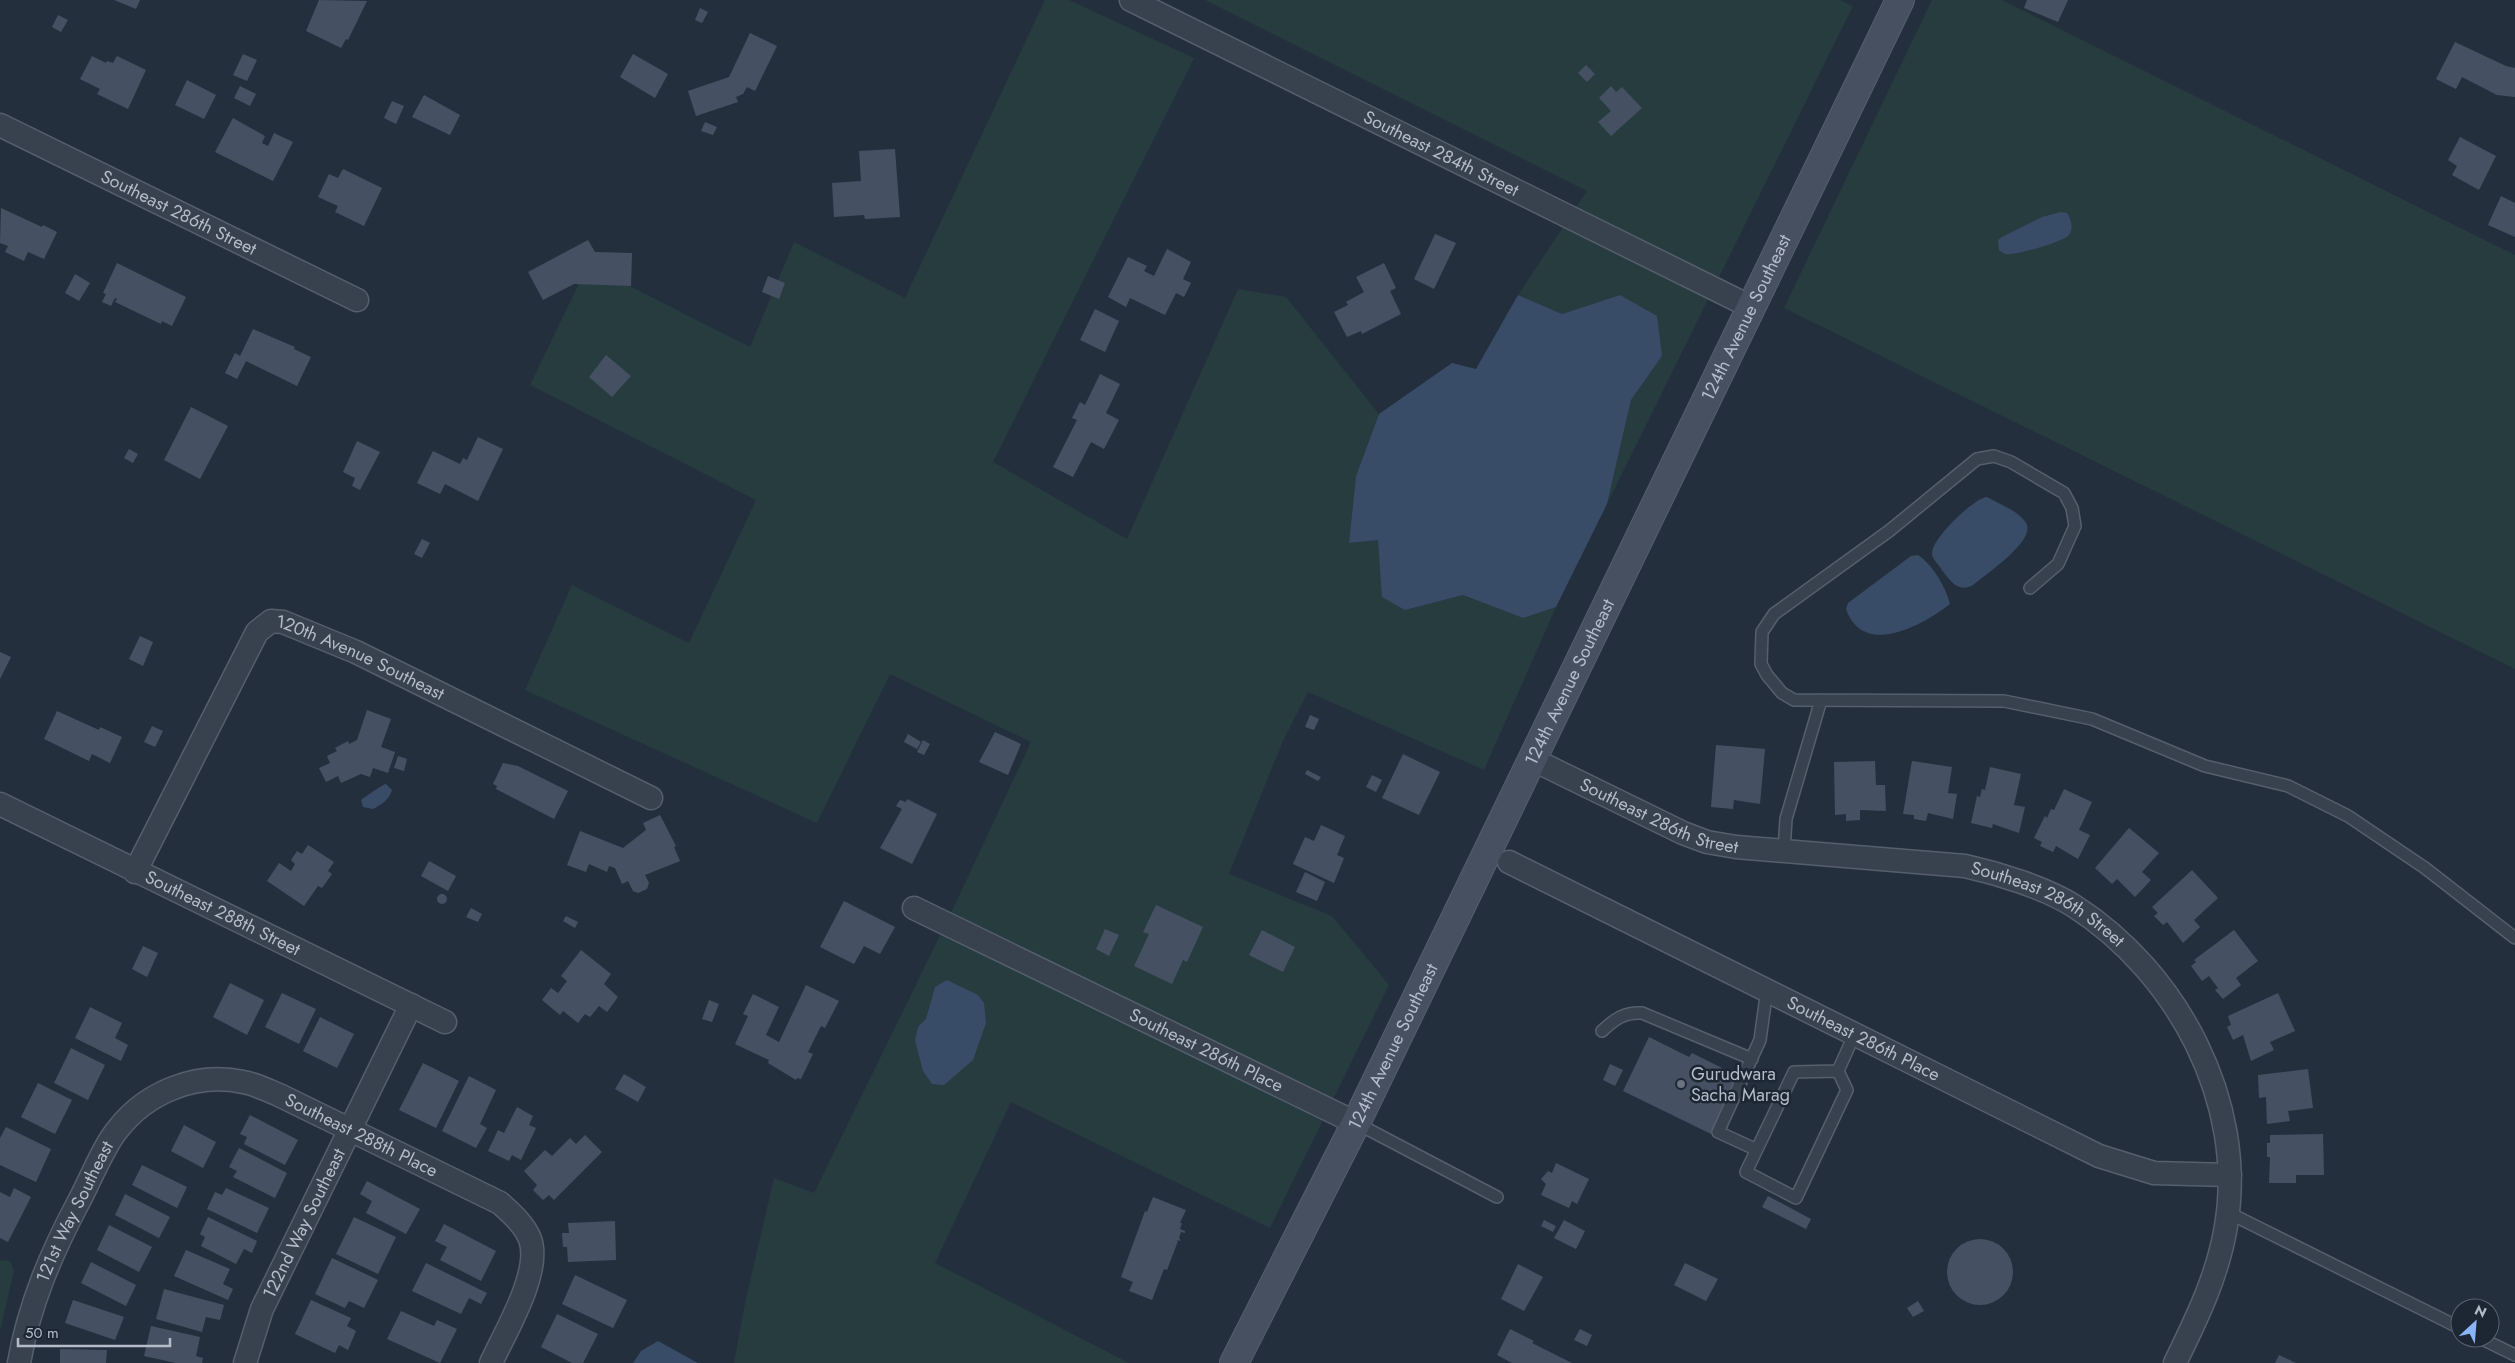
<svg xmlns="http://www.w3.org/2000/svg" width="2515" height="1363" viewBox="0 0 2515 1363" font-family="Jost,sans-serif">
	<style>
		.green { fill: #263c3f }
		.water { fill: #394c67 }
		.building { fill: #455162 }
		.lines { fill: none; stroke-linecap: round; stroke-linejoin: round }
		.lane-casing { stroke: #565f6c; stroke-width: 14 }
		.street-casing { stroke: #565f6c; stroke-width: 25 }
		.secondary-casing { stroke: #565f6c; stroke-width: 30 }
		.lane { stroke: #38414e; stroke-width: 11 }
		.street { stroke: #38414e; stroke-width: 22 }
		.secondary { stroke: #465061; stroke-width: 28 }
		.worship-dot { fill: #6b7280; stroke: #1d2633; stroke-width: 2 }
		.labels { text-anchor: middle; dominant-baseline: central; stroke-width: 5; stroke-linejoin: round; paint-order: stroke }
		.street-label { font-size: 18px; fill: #b4bcc9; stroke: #1d2633 }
		.poi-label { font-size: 18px; fill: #b4bcc9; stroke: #1d2633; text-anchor: start }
	</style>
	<rect width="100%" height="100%" fill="#242f3e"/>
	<path class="green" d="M1045,0H1069L1194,58L993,462L1127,539L1238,289L1286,297L1379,414L1356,476L1349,543L1378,539L1405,610L1463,595L1523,618L1556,607L1484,770L1308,692L1283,741L1229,874L1332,916L1389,985L1270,1228L1011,1102L935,1263L1129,1363H734L745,1303L774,1178L814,1193L951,913L1031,742L890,674L817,823L525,690L572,585L689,643L756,500L530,385L588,265L750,347L794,242L905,298Z
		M1205,0H1840L1853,6L1607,504L1631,400L1662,356L1620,295L1562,314L1518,295L1587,191Z
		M1932,0H2002L2515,255V669L1784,308Z
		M0,1260L10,1261L14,1271L0,1331Z"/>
	<path class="water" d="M2061,212L2067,213C2071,219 2074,228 2069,235C2063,242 2014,256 2006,254C2002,253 2002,252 1999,250L1998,240L2002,237L2042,217Z
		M1518,295L1562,314L1620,295L1657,316L1662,356L1631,400L1607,504L1556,607L1523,618L1463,595L1405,610L1382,597L1378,540L1349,543L1356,476L1379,414L1452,363L1476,369Z
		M1987,497C1999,504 2019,511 2026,523C2037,540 1985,575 1973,585C1957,594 1948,578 1940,567C1937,563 1932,558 1932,554C1931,539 1974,498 1987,497Z
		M1918,555C1932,564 1946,587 1950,604C1922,626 1863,658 1846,609L1848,603L1911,556Z
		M386,784L392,790C389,800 382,804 373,809L363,807L361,800C363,798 384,784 386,784Z
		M947,980L978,995L984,1003L986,1023L973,1060L944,1085L932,1084L923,1071L915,1040L918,1027L926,1019L935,987Z
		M658,1341L698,1363H633L641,1351Z"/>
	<path class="building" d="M114,0H140L136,9Z
		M319,0L367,1L348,40L346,39L341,48L306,31Z
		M2027,0H2068L2058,22L2024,8Z
		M700,8L708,12L702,23L695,20Z
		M58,15L68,20L61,32L52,27Z
		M750,33L777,46L755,91L747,87L743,94L736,97L738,102L696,116L688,91L729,77Z
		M2455,42L2506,66L2515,68V97L2497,95L2462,77L2456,89L2436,79Z
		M243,54L257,60L247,81L233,75Z
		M633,54L668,74L655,98L620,77Z
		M92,56L106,63L107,61L113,63L117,56L146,70L128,109L97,94L100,89L80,79Z
		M1586,65L1595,74L1587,82L1578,73Z
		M187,80L216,95L204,119L175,105Z
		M240,86L256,94L250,106L234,98Z
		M1611,86L1616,92L1622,87L1642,108L1611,136L1598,122L1611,111L1599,98Z
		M424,95L460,115L450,135L412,117Z
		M392,101L404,106L396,124L384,118Z
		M233,118L265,136L262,143L268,146L274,133L293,142L273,181L215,152Z
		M705,122L717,127L713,135L701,131Z
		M2460,137L2496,156L2479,190L2452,175L2457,166L2448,160Z
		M895,149L900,217L865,219L864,215L834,217L832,183L861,181L859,151Z
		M343,169L382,188L364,226L335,212L338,206L318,197L329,174L338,178Z
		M2501,196L2515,203V237L2488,225Z
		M1,208L42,227L43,225L57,232L44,259L28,252L24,261L5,252L8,246L0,243Z
		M1435,234L1456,243L1434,289L1414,279Z
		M588,240L595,252L632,253L631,286L574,284L543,300L528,272Z
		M1167,249L1191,262L1183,279L1191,283L1184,297L1176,293L1165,315L1130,298L1126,307L1108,297L1128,257L1147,266L1144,271L1154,276Z
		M117,263L186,297L172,326L162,321L161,324L115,302L117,299L115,298L111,306L102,302L106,294L103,293Z
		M1384,263L1396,288L1390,291L1401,314L1362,334L1361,331L1347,337L1334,312L1348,305L1346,302L1364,292L1356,277Z
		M75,274L90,283L79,301L65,293Z
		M768,276L785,283L779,299L762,292Z
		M1095,309L1119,321L1105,352L1080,340Z
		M253,329L295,347L294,349L311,357L297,386L246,361L237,379L225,373L235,353L240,356Z
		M606,355L631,376L612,397L589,377Z
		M1100,374L1120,384L1106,413L1119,420L1104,449L1091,442L1073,477L1053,467L1077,420L1072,418L1080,402L1085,405Z
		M191,407L228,426L200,479L164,460Z
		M478,437L503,449L478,501L445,484L440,494L417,483L433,451L460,464L463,458L467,460Z
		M357,441L380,452L360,490L352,486L355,478L343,472Z
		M129,449L138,454L133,463L124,458Z
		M422,539L430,543L422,558L414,554Z
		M140,636L153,642L143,666L129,659Z
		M0,652L11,657L0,679Z
		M367,710L391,719L381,747L395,752L388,773L373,768L370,777L361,774L341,783L338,776L326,782L319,768L330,763L327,756L337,751L335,748L348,741L349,744L357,740Z
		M57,711L99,730L100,727L122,737L110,763L92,754L89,761L44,739Z
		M1310,715L1319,719L1314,730L1305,727Z
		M152,726L163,731L155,747L144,742Z
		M995,732L1021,744L1008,775L979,762Z
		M908,734L921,742L917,749L904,742Z
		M923,740L930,744L924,755L917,752Z
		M1716,745L1765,749L1760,804L1734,800L1733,809L1711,807Z
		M1403,754L1440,772L1419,815L1382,798Z
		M398,756L407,759L404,771L394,768Z
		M1875,761L1876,785H1885L1886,811L1860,810V820L1846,821V814L1835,815L1834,762Z
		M1912,761L1952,767L1948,793L1957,794L1953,819L1928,813L1926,821L1914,819V815L1903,814Z
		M503,763L518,766L568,791L554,819L496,789L497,786L493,784Z
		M1990,767L2021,774L2014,805L2025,807L2019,833L1993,824L1992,828L1971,823L1977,796L1980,797L1982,789L1985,790Z
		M1307,770L1321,777L1318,781L1305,774Z
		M1372,775L1382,780L1376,792L1366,787Z
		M2064,789L2092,802L2079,830L2090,835L2078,859L2056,846L2053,852L2040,846L2042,842L2034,838L2045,816L2047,818L2051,809L2054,810Z
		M907,799L937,814L912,864L880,848L902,809L896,806L900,800L906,802Z
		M660,815L676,846L674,847L680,861L645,875L649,883L647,889L638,893L633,891L628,881L622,884L615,868L609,866L607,872L589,864L586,872L567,865L580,831L623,848L646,830L643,823Z
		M1321,825L1345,836L1337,855L1344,858L1334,883L1293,864L1305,837L1314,841Z
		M2129,828L2159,853L2142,872L2151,880L2135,897L2117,879L2112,884L2095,868Z
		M308,845L334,862L328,871L332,874L322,888L318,886L304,906L267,881L279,863L291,871L295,864L291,860L297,851L302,854Z
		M429,861L456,876L448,891L421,876Z
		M2192,870L2218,898L2194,920L2200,927L2183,943L2167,922L2163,925L2154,916L2158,913L2152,907Z
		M1305,872L1325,882L1317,901L1296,892Z
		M437 899a5 5 0 1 1 10 0a5 5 0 1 1-10 0Z
		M844,901L895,927L880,954L864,946L854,964L820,947Z
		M1156,905L1203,927L1187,962L1183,960L1172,984L1134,966L1149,934L1143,932Z
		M471,908L482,914L478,922L466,917Z
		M566,916L578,922L575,928L563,921Z
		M1105,929L1119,935L1109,956L1096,949Z
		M1262,930L1295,947L1283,972L1249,955Z
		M2234,930L2258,961L2236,978L2241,985L2223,999L2215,990L2218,988L2209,976L2202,981L2191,966L2196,962L2194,960Z
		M143,946L158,953L147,977L132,969Z
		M581,950L611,974L604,984L618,997L607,1012L599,1006L590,1017L585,1014L578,1023L563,1011L560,1015L542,1000L551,988L558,993L567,981L561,976Z
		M230,983L264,1000L247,1035L213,1017Z
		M806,985L839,1001L825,1028L821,1026L808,1052L813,1054L801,1079L797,1078L796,1080L768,1063L769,1060L735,1044L748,1016L743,1014L753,994L779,1007L766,1035L779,1042Z
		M282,993L316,1009L299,1044L265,1027Z
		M2278,993L2295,1031L2270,1042L2274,1050L2251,1061L2243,1035L2233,1040L2227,1027L2231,1025L2228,1016Z
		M709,1000L719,1004L712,1022L702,1019Z
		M90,1007L122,1023L115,1038L128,1045L121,1061L75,1038Z
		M320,1017L354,1034L337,1068L303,1051Z
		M1649,1037L1689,1057L1692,1053L1740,1077L1711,1134L1623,1091Z
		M71,1048L105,1065L88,1100L54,1083Z
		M423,1063L459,1081L436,1128L399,1110Z
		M1610,1064L1623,1070L1615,1086L1603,1080Z
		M2308,1069L2313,1108L2288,1111L2290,1121L2267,1124L2266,1097L2259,1098L2258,1075Z
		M624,1074L646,1087L638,1102L615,1089Z
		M469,1076L496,1090L480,1124L487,1128L476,1148L442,1131Z
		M38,1083L72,1100L55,1134L21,1117Z
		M517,1107L533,1116L529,1125L536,1128L521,1160L512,1155L509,1161L488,1151L498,1130L504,1133Z
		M250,1115L298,1140L285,1165L244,1144L247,1137L240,1134Z
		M184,1125L216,1142L203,1168L171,1151Z
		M6,1127L51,1149L36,1182L0,1165V1138Z
		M2323,1134L2324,1175H2296V1183H2269L2270,1157H2267V1143H2270V1135Z
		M585,1135L602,1152L554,1200L549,1195L543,1200L533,1190L537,1185L524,1171L545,1150L552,1156L570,1138L576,1144Z
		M239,1148L287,1173L275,1198L233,1177L237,1171L229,1167Z
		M1556,1163L1589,1179L1577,1204L1572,1201L1569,1208L1541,1195L1546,1184L1541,1179L1548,1171L1552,1173Z
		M142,1165L187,1187L177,1208L132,1185Z
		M367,1181L420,1209L406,1234L366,1213L372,1201L360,1194Z
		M14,1188L31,1197L8,1242L0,1238V1192L10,1197Z
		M226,1188L269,1208L257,1233L207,1209L215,1192L222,1195Z
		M125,1194L170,1217L159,1238L115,1215Z
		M1768,1196L1811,1219L1806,1229L1762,1207Z
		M1153,1197L1186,1210L1180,1223H1182L1180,1229L1185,1231V1233L1181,1232L1179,1238L1181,1241L1176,1240L1178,1241L1167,1270L1164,1269L1152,1300L1129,1291L1133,1282L1121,1277L1145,1211L1147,1212Z
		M208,1217L257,1241L252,1253L244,1249L236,1264L201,1246L205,1237L200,1234Z
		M354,1217L396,1237L378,1274L336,1254Z
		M1544,1220L1556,1226L1553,1232L1541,1226Z
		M1564,1220L1585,1231L1576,1249L1554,1238Z
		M615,1221L616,1260L568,1262L567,1247H563L562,1233H569L568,1223Z
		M444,1224L496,1251L481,1281L440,1260L447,1247L435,1241Z
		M109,1225L152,1247L139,1272L97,1250Z
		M1947 1272a33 33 0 1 1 66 0a33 33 0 1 1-66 0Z
		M186,1250L230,1269L223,1284L233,1289L228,1300L174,1276Z
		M332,1258L378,1280L364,1308L349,1301L345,1308L315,1294Z
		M91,1262L136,1285L126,1306L81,1283Z
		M426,1263L487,1293L481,1304L469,1298L461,1314L412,1291Z
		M1685,1263L1718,1279L1706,1301L1674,1285Z
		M1518,1264L1543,1277L1524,1311L1501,1299Z
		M575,1275L627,1300L613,1328L562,1304Z
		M164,1289L224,1305L220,1320L206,1317L202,1332L156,1319Z
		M73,1300L124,1317L115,1340L65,1323Z
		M311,1300L351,1318L347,1326L356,1331L348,1350L339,1345L335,1353L295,1334Z
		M1918,1301L1924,1311L1913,1317L1907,1308Z
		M401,1311L434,1326L437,1320L457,1329L440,1363L387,1339Z
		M557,1314L598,1334L583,1363H572L541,1347Z
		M151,1326L200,1337L196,1356L203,1358L202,1363H176L144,1356Z
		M1510,1329L1534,1341L1532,1343L1572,1363H1512L1497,1355Z
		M1580,1329L1592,1335L1587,1346L1574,1340Z
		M60,1349L107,1350L106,1363H60Z
		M2279,1355L2296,1363H2275Z"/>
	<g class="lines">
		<g class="lane-casing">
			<path id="lane" d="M2030,588L2058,564L2075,526L2072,508L2064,493L2011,462L1994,456L1977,459L1889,531L1774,614L1762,632L1761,664L1767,675L1782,693L1794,700L2004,701L2092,719L2205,766L2288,786L2348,816L2425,868L2515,938
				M1784,851L1786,819L1821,700
				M1602,1031C1615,1019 1624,1012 1642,1013L1752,1059
				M1838,1071L1847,1090L1796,1198L1746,1172L1794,1072L1838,1071L1855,1033
				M1356,1123L1497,1197
				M1755,1149L1718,1132L1760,1040L1767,989
				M2227,1212L2460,1328
				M2480,1338L2515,1355"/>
		</g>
		<g class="street-casing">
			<g id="street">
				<path id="s1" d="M1131,0L1751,307"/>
				<path id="s2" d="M0,125L357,300"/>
				<path id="s3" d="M1532,759L1683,833L1707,842L1736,847L1965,866C1997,873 2046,888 2074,906C2177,972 2247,1102 2226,1226C2218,1275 2197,1318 2175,1363"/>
				<path id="s4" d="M0,804L445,1022"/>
				<path id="s5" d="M1509,862L2099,1156L2154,1173L2230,1175"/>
				<path id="s6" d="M135,872L257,632L271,621L283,622L356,652L651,798"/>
				<path id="s7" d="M914,908L1356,1123"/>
				<path id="s8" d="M19,1363C29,1305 51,1254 78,1203C89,1183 104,1145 118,1129C147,1092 196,1072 243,1082C255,1084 267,1090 279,1095L500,1203C511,1213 524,1224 530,1239C542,1272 505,1332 491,1363"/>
				<path id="s9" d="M245,1363L262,1309L411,1005"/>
			</g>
		</g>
		<g class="secondary-casing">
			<g id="secondary">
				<path id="s10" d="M1234,1363L1356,1123L1900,0"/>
			</g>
		</g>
		<use href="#lane" class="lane"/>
		<use href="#street" class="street"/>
		<use href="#secondary" class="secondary"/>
	</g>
	<circle class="worship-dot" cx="1681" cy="1084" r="5"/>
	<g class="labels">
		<g class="street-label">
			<text stroke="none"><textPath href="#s1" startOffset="346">Southeast 284th Street</textPath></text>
			<text stroke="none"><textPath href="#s2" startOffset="199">Southeast 286th Street</textPath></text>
			<text stroke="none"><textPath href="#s10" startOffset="1164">124th Avenue Southeast</textPath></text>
			<text stroke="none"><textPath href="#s6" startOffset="384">120th Avenue Southeast</textPath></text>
			<text stroke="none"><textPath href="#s10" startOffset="759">124th Avenue Southeast</textPath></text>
			<text stroke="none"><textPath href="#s3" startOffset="140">Southeast 286th Street</textPath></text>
			<text stroke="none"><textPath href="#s3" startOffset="545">Southeast 286th Street</textPath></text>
			<text stroke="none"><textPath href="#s4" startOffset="248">Southeast 288th Street</textPath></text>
			<text stroke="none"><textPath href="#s5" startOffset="396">Southeast 286th Place</textPath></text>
			<text stroke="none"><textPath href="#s10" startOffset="354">124th Avenue Southeast</textPath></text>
			<text stroke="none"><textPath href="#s7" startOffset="325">Southeast 286th Place</textPath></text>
			<text stroke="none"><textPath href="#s8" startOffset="526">Southeast 288th Place</textPath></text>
			<text stroke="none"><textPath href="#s8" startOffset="162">121st Way Southeast</textPath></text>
			<text stroke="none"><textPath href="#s9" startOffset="152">122nd Way Southeast</textPath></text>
		</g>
		<g class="poi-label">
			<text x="1691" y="1074">Gurudwara<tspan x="1691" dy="21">Sacha Marag</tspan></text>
		</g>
	</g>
	<g transform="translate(2475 1323) rotate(26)"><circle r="24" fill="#1d2633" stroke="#59626f"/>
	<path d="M0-4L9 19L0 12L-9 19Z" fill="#8ab4f8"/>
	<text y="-8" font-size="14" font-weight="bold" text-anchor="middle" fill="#b4bcc9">N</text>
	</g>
	<path d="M18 1338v8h152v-8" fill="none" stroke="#b4bcc9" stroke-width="2.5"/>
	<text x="25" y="1338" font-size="15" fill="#b4bcc9" stroke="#1d2633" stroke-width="4" paint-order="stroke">50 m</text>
</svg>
